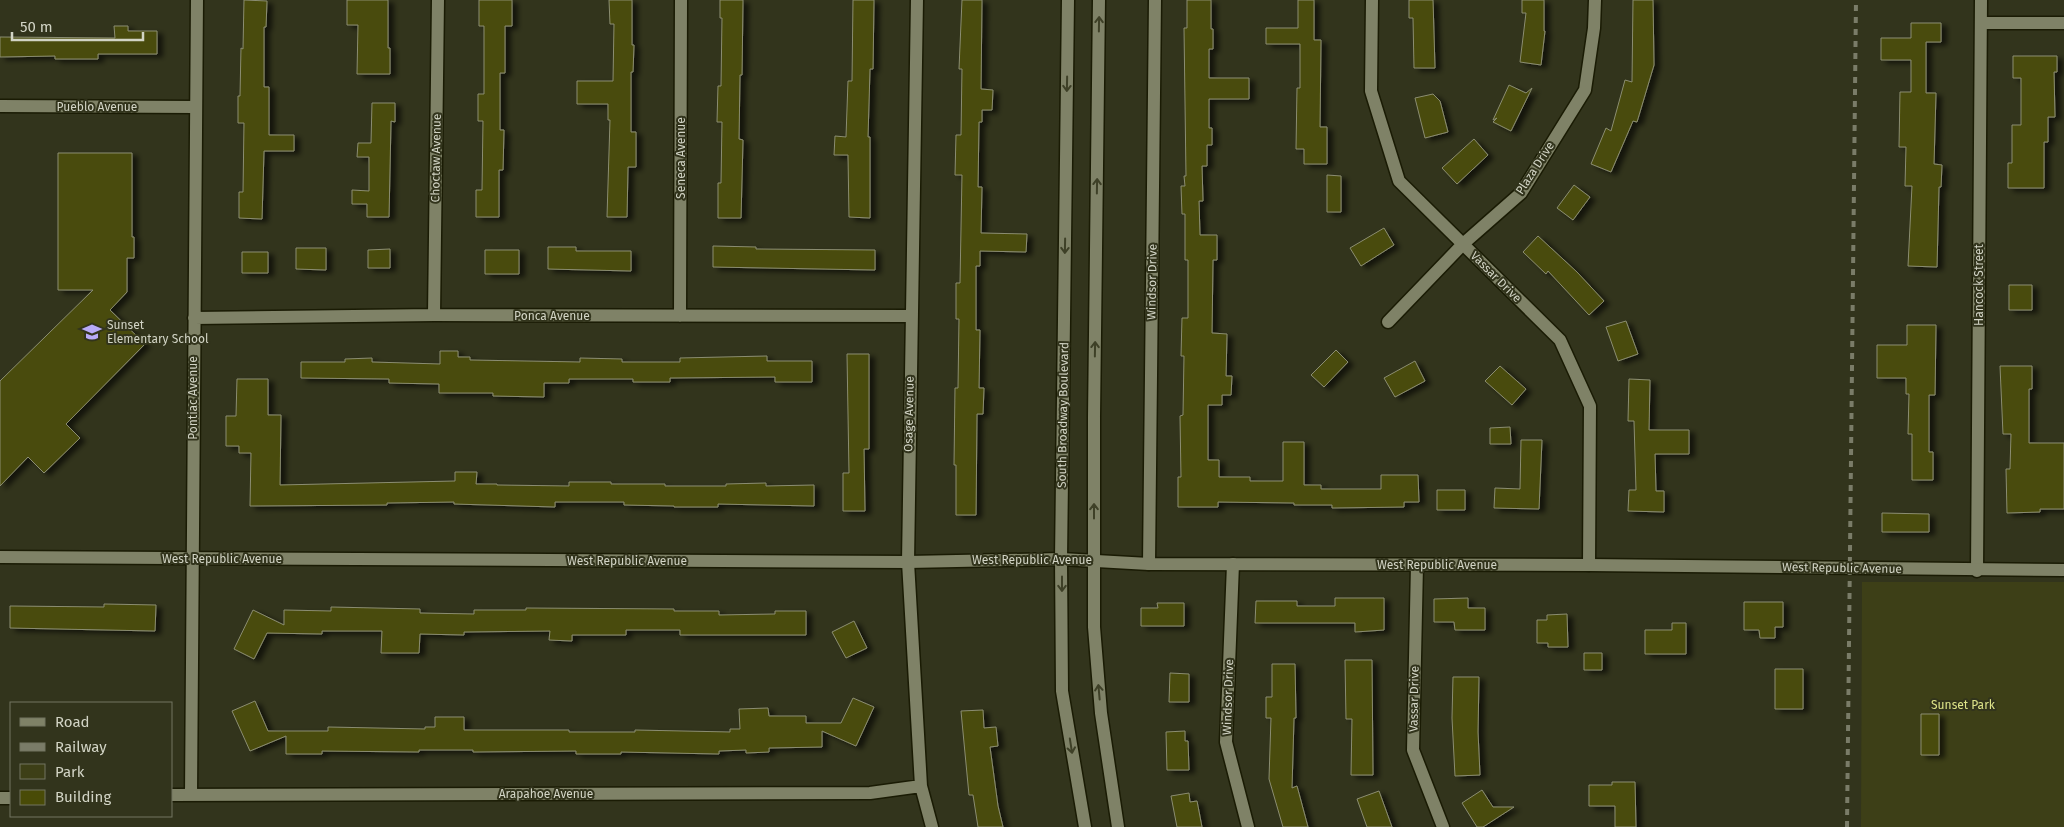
<svg xmlns="http://www.w3.org/2000/svg" width="2064" height="827" viewBox="0 0 2064 827" font-family="'Fira Sans',sans-serif">
	<style>
		.green { fill: #3d3f17 }
		.building { fill: #494b07; stroke: #8b8d72; filter: url(#shadow) }
		.lines { fill: none; stroke-linecap: round; stroke-linejoin: round }
		.minor-casing { stroke: #1a1b04; stroke-width: 15 }
		.tertiary-casing { stroke: #1a1b04; stroke-width: 15 }
		.secondary-casing { stroke: #1a1b04; stroke-width: 15 }
		.minor { stroke: #7f8267; stroke-width: 12 }
		.tertiary { stroke: #7f8267; stroke-width: 12 }
		.secondary { stroke: #7f8267; stroke-width: 12 }
		.rail { stroke: #7a7c68; stroke-width: 4; stroke-dasharray: 6 6; stroke-linecap: butt }
		.oneway { stroke: #3e4027 }
		.labels { text-anchor: middle; dominant-baseline: central; stroke-width: 4; stroke-linejoin: round; paint-order: stroke }
		.street-label { font-size: 12px; fill: #d2d4c5; stroke: #32341c }
		.poi-label { font-size: 12px; fill: #d2d4c5; stroke: #32341c; text-anchor: start }
		.park-label { font-size: 12px; fill: #dde388; stroke: #32341c }
	</style>
	<defs>
		<filter id="shadow"><feDropShadow dx="5.5" dy="3" stdDeviation="2.5" flood-color="#0009"/></filter>
	</defs>
	<rect width="100%" height="100%" fill="#32341c"/>
	<path class="green" d="M1862,582H2064V827H1861Z"/>
	<path class="building" d="M244,0L267,1L266,27H264V87H269V135H294V151H264L262,219L239,218V192H243L244,123H238V96H240L241,48L243,49Z
		M347,0H388V48H390V74H357L358,25H347Z
		M479,0H512V26H505V73H500V130H504L503,170H499V217H476V190H482L483,121H478V94H484V26H479Z
		M609,0H632V45H634L633,72H631V132H636V167H628L627,217H607L610,120H608V104H577V81H613L614,24H610Z
		M720,0H743L742,75H740L739,139L743,140L741,218H718V183H721L722,122H717L718,86H721L722,18H720Z
		M853,0H874L873,69H870L868,137H870V218L849,217L848,155H834L835,136L846,137L848,81H852Z
		M962,0H982L981,89L993,90L992,110H982V122H979L978,187H982L981,233L1027,234L1026,252L980,251V266H976V330H980L979,388H984L983,414H977L976,515H956V465H954L955,388H958L959,319H956V283H960L962,175H955L956,135H961L962,69H959Z
		M1187,0H1211V29H1213V49H1209V78H1249V99H1209V128H1212V145H1207V166H1202L1203,201H1199L1200,235H1217V260H1213L1212,333L1227,334L1226,376H1232L1231,395H1222V405H1208V460H1219V477H1250V481H1283V442H1304V485H1321V489H1381V475H1418L1419,502H1404V507L1332,508V505H1294V503L1218,502V507H1178V477H1181L1180,416L1183,415L1184,356H1181L1182,318H1188V260H1185V214H1182L1181,186H1185L1184,176H1186L1184,28H1187Z
		M1298,0H1314V40H1321L1320,127H1327V164H1304V149H1296L1297,88H1300V44H1266V28H1298Z
		M1409,0H1433L1435,68H1414L1413,18H1409Z
		M1522,0H1544V31H1545L1541,65L1520,62L1526,13H1522Z
		M1633,0H1653L1654,65L1637,122L1633,121L1611,172L1591,164L1606,128L1611,131L1625,80L1632,82Z
		M1911,23H1941V42H1926V93H1936L1934,164L1942,165L1941,187H1939L1937,267L1908,266L1912,186H1905L1906,147H1899L1900,92H1911V60H1881V38H1911Z
		M114,26H128V31H157V54H98V59H55V56L0,57V37L115,38Z
		M2013,56H2057V72H2054L2055,117H2048V142H2044V188H2008V163H2012V125H2021V78H2013Z
		M1509,85L1526,93L1532,88L1511,131L1493,122L1497,118L1493,120Z
		M1433,94L1440,101L1448,132L1425,138L1415,98Z
		M372,103H395V122L391,121L389,217H367V204H352V190L369,191V157H357L358,143H371Z
		M1474,139L1488,155L1457,184L1442,168Z
		M58,153H132V237H134V258H127V292L110,310L145,344L66,424L80,438L44,473L28,457L0,486V381L93,290H58Z
		M1327,175L1341,176V212H1327Z
		M1574,185L1590,197L1573,220L1557,208Z
		M1384,228L1394,245L1361,266L1350,248Z
		M1538,236L1577,272L1604,301L1589,315L1548,271L1546,274L1523,252Z
		M713,246L756,247V249L875,250V270L713,267Z
		M548,247H576V251H631V271L548,269Z
		M296,248H326V270L296,269Z
		M390,249V268H368V250Z
		M485,250H519V274H485Z
		M242,252H268V273H242Z
		M2009,285H2032V310H2009Z
		M1626,321L1638,354L1618,361L1606,327Z
		M1907,325H1936L1935,395H1929V452H1933V480H1912V434H1908L1909,394H1906V378H1877V345H1907Z
		M1336,350L1348,362L1324,387L1311,375Z
		M440,351H458V357H470V360L580,362V358L622,359V362H680V358L767,356V361H812V382H775V377L670,378V382H633V379H569V383H544V397L493,396V393H439V384L389,383V379L301,378V362H345V359L372,358V362L440,364Z
		M847,354H869V449H864L865,511H843V473H849Z
		M1415,361L1425,381L1395,397L1384,378Z
		M1500,366L1526,389L1512,405L1485,381Z
		M2000,366H2032V389H2029V443H2064V509H2040V512L2007,513L2006,469H2010L2011,434H2003Z
		M237,379H268V415H281L280,485L455,481V472H477L476,484H497V485L569,486V482H611V484H665V486H726V484L766,483V486L814,485V506L718,504V507H674V506L624,505V502H555V507L454,504V502L387,503V505L250,506L251,453H239V446H226V416H236Z
		M1629,379L1650,380L1649,430H1689V454H1655L1656,491H1664V512L1628,511L1629,490H1636L1634,421H1628Z
		M1510,427L1511,444H1490V428Z
		M1521,440H1542L1539,509L1494,508L1495,488L1520,489Z
		M1437,490H1465V510H1437Z
		M1882,513L1929,514V532H1882Z
		M1335,598H1384V630L1355,632V623H1255L1256,601H1297V606H1335Z
		M1468,598V608H1485V630H1455L1454,622H1434V599Z
		M1744,602H1783V627H1775V638H1760L1759,630H1744Z
		M1157,603H1184V626H1141V608H1158Z
		M104,604L156,605L155,631L10,628V606L104,607Z
		M331,607L420,609V613L474,614V610H526V608L674,609V611H719V615L775,614V611H806V635H680V630H626V635H572V641L549,640L550,631L464,632V635L420,634L419,653H381L382,631H322V634L267,633L254,659L234,649L253,610L284,625V610L331,611Z
		M1567,614L1568,647H1548V643H1537V620H1547V615Z
		M854,621L867,648L846,658L832,632Z
		M1672,623H1686V654H1645V630H1672Z
		M1584,653H1602V670H1584Z
		M1345,660H1372L1373,775H1351L1352,719H1346Z
		M1272,664H1295L1296,718H1294L1292,788L1297,786L1308,827H1283L1269,779L1271,718H1266V697H1272Z
		M1775,669H1803V709H1775Z
		M1170,673L1189,674V702H1169Z
		M1453,677H1479L1478,732L1480,775L1455,776L1452,718Z
		M853,698L874,707L856,746L822,731V747L769,748V752L746,753V750L719,751V754L621,752V754H576V751L473,752V750H419V752L322,751V754H286V736L250,751L232,711L255,701L268,731H328V727L425,729V727H435V717H464V730H569V732H635V730L730,732V729H740L739,709L768,708L769,716H806V723H841Z
		M983,710L984,728L996,727L998,746L990,747L998,806L1003,827H978L973,795H969L961,711Z
		M1921,714H1939V755H1921Z
		M1185,731V741H1188L1189,770H1167L1166,732Z
		M1612,782H1635L1636,827H1615V806H1589V785H1612Z
		M1482,790L1493,807H1514L1483,827H1477L1462,803Z
		M1379,791L1392,827H1367L1357,799Z
		M1189,793L1190,802L1197,801L1202,827H1177L1171,796Z"/>
	<g class="lines">
		<g class="minor-casing">
			<path id="minor" d="M917,0L908,562L921,786L932,827
				M1372,0L1371,91L1399,181L1560,340L1590,406L1589,565
				M1981,23H2064
				M0,106L195,107
				M434,315L438,0
				M680,316L681,0
				M194,318L434,315L911,316
				M1388,322L1463,244L1521,193L1585,90L1594,28L1595,0
				M1149,564L1155,0
				M1233,564L1226,742L1248,827
				M1417,565L1413,750L1443,827
				M1977,571L1981,0
				M171,795L870,793L921,786
				M191,795L197,0
				M0,798H11"/>
		</g>
		<g class="tertiary-casing">
			<path id="tertiary" d="M0,557L908,562L1061,559L1149,564L1589,565L2064,570"/>
		</g>
		<g class="secondary-casing">
			<path id="secondary" d="M1068,0L1061,559L1062,691L1085,827
				M1099,0L1094,417V627L1101,713L1118,827"/>
		</g>
		<use href="#minor" class="minor"/>
		<use href="#tertiary" class="tertiary"/>
		<use href="#secondary" class="secondary"/>
		<path class="rail" d="M1847,827L1856,0"/>
	</g>
	<defs><path id="oneway-shaft" d="M-6 0H5M1.5-3L5.5 0L1.5 3" fill="none" stroke-width="1.6" stroke-linecap="round" stroke-linejoin="round" transform="scale(1.25)"/></defs>
	<g class="oneway">
		<use href="#oneway-shaft" transform="translate(1099 24) rotate(-89)"/>
		<use href="#oneway-shaft" transform="translate(1067 84) rotate(91)"/>
		<use href="#oneway-shaft" transform="translate(1097 186) rotate(-89)"/>
		<use href="#oneway-shaft" transform="translate(1065 246) rotate(91)"/>
		<use href="#oneway-shaft" transform="translate(1095 349) rotate(-89)"/>
		<use href="#oneway-shaft" transform="translate(1094 511) rotate(-90)"/>
		<use href="#oneway-shaft" transform="translate(1062 584) rotate(90)"/>
		<use href="#oneway-shaft" transform="translate(1099 692) rotate(-95)"/>
		<use href="#oneway-shaft" transform="translate(1071 746) rotate(81)"/>
	</g>
	<defs>
		<g id="school-bare" transform="scale(1.5)"><path d="M0-5L7-2L0 1L-7-2ZM-4 1L0 2.5L4 1V4Q0 6-4 4Z" fill="#b8abf7" stroke="#32341c" stroke-width="2.5" paint-order="stroke"/></g>
	</defs>
	<g fill-rule="evenodd">
		<use href="#school-bare" x="92" y="332"/>
	</g>
	<g class="labels">
		<g class="street-label">
			<text x="97" y="107">Pueblo Avenue</text>
			<text transform="translate(436 158) rotate(-89)">Choctaw Avenue</text>
			<text transform="translate(681 158) rotate(-90)">Seneca Avenue</text>
			<text transform="translate(1535 168) rotate(-57)">Plaza Drive</text>
			<text transform="translate(1496 277) rotate(45)">Vassar Drive</text>
			<text transform="translate(1152 282) rotate(-89)">Windsor Drive</text>
			<text transform="translate(1979 285) rotate(-90)">Hancock Street</text>
			<text x="552" y="316">Ponca Avenue</text>
			<text transform="translate(193 398) rotate(-90)">Pontiac Avenue</text>
			<text transform="translate(909 414) rotate(-89)">Osage Avenue</text>
			<text transform="translate(1063 415) rotate(-89)">South Broadway Boulevard</text>
			<text x="222" y="559">West Republic Avenue</text>
			<text x="1032" y="560">West Republic Avenue</text>
			<text x="627" y="561">West Republic Avenue</text>
			<text x="1437" y="565">West Republic Avenue</text>
			<text transform="translate(1842 568) rotate(1)">West Republic Avenue</text>
			<text transform="translate(1228 697) rotate(-88)">Windsor Drive</text>
			<text transform="translate(1414 699) rotate(-89)">Vassar Drive</text>
			<text x="546" y="794">Arapahoe Avenue</text>
		</g>
		<g class="poi-label">
			<text x="107" y="325">Sunset<tspan x="107" dy="14">Elementary School</tspan></text>
		</g>
		<g class="park-label">
			<text x="1963" y="705">Sunset Park</text>
		</g>
	</g>
	<rect x="10" y="702" width="162" height="115" fill="#32341c" stroke="#727460"/>
	<rect x="20" y="718" width="25" height="8" fill="#7f8267" stroke="#727460"/>
	<text x="55" y="727" font-size="15" fill="#d2d4c5">Road</text>
	<rect x="20" y="743" width="25" height="8" fill="#7a7c68" stroke="#727460"/>
	<text x="55" y="752" font-size="15" fill="#d2d4c5">Railway</text>
	<rect x="20" y="764" width="25" height="15" fill="#3d3f17" stroke="#727460"/>
	<text x="55" y="777" font-size="15" fill="#d2d4c5">Park</text>
	<rect x="20" y="790" width="25" height="15" fill="#494b07" stroke="#727460"/>
	<text x="55" y="802" font-size="15" fill="#d2d4c5">Building</text>
	<path d="M12 32v8h131v-8" fill="none" stroke="#d2d4c5" stroke-width="2.5"/>
	<text x="20" y="32" font-size="15" fill="#d2d4c5" stroke="#32341c" stroke-width="4" paint-order="stroke">50 m</text>
</svg>
